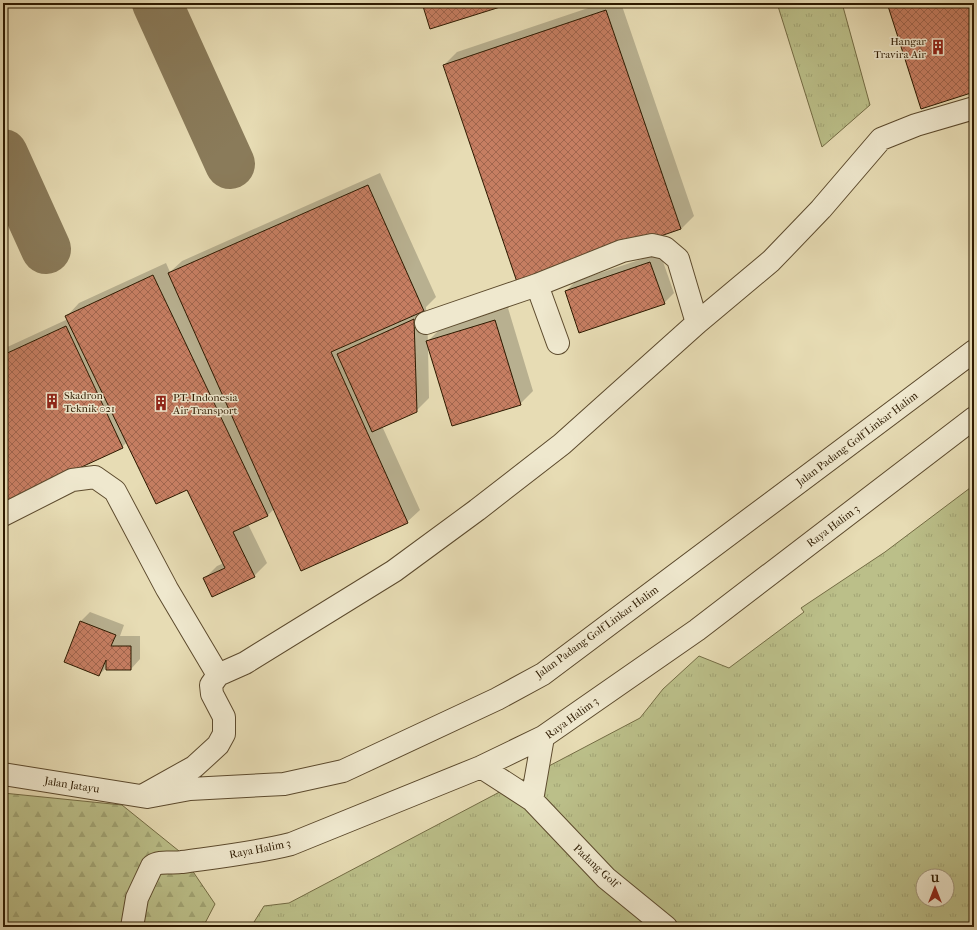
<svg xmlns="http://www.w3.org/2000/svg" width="977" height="930" viewBox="0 0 977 930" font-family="'IM FELL French Canon',serif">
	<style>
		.grass { fill: url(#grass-tufts); stroke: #746c44; fill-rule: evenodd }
		.forest { fill: url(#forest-firs); stroke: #746c44 }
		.shadow { fill: #0003 }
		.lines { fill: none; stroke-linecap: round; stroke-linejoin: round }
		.taxiway { stroke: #8a7b5a; stroke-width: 50 }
		.building { fill: url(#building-cross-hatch); stroke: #2d1a00 }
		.minor-casing { stroke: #5c4a2d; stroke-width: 24 }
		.minor { stroke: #efe8ce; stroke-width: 22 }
		.labels { text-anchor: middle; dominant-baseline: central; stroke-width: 3; stroke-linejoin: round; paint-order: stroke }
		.poi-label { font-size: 11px; fill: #2d1a00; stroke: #efe8ce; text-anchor: start }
		.street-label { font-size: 11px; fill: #2d1a00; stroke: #efe8ce }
	</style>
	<defs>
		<pattern id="grass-tufts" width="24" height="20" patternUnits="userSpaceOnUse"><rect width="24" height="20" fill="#bbbf89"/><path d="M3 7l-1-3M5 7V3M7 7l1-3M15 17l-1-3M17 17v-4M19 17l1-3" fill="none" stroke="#a1a474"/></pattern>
		<pattern id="forest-firs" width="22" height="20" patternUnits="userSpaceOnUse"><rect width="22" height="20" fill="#bbbf89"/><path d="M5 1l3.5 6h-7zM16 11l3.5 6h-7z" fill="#a1a474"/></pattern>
		<pattern id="building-cross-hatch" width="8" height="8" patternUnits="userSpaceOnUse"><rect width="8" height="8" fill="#c67e62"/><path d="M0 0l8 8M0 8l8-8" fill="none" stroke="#a1664e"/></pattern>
	</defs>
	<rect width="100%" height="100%" fill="#e7dcb4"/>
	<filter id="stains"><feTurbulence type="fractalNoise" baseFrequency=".005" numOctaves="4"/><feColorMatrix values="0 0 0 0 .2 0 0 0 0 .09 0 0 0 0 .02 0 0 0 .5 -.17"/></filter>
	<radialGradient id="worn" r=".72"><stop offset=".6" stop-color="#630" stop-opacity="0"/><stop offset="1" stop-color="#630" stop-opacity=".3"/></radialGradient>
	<path class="grass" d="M777,3H842L870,105L822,147Z
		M974,485V927H251L264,906L289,903L640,718L663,689L699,656L729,668L804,612L801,608L885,552ZM923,876H947V900H923Z"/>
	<path class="forest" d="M3,793L122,805L179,851L215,904L203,927H3Z"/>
	<path class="shadow" d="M603,3H621L694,216L681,229L519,283L444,65L457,52Z
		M380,173L436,297L426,307L428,341L440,329L508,308L533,391L520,404L428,347L429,398L416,411L382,426L420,510L407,522L274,509L268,515L248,524L267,563L254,576L204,579L217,566L224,563L188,488L127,442L122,447L3,502V349L68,319L67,316L79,303L166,263L170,272L182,261Z
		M660,253L674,293L664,303L566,291L576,281Z
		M90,612L124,625L120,636H140V659L131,669L107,667L99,675L81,621Z"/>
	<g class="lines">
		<path class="taxiway" d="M157,3L230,164
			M3,154L46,249"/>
	</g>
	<path class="building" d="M422,3H513L430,29Z
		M887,3H974V92L921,109Z
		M606,10L681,229L518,285L443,65Z
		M368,185L424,311L331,352L408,523L301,571L168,273Z
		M650,262L665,304L579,333L565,291Z
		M153,275L268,516L233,532L255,577L212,597L203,578L225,568L187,490L156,504L65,316Z
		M414,319L417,412L372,432L337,354Z
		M495,320L521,405L452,426L426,341Z
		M66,326L123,448L3,503V355Z
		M80,621L116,635L111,646H131V670H106V660L99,676L64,662Z"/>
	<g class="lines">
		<g class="minor-casing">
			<path id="minor" d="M537,285L558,343
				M426,323L537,285L622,251L652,245L665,248L678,259L697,323
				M3,515L72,480L95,477L115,491L167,589L218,675
				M481,767L532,800L606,878L666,927
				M3,774L147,797L190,789L284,784L343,771L497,699L543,674L974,351
				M142,796L194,767L218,745L224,734V717L212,694L211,685L218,675L245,663L394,571L477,510L562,444L697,323L771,261L821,209L881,139L916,125L974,108
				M532,800L543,737
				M132,927L137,898L152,866C160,860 171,864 182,862C218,857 255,853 291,844L481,767L543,737L697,630L974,418"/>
		</g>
		<use href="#minor" class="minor"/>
	</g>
	<defs>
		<g id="building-bare" transform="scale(1.2)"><path d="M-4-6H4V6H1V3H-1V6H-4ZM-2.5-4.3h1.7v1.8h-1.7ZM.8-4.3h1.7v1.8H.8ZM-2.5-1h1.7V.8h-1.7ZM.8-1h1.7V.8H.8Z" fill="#8f2418" stroke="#efe8ce" stroke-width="2.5" paint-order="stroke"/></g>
	</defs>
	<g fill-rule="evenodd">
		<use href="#building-bare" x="938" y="47"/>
		<use href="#building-bare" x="52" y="401"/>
		<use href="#building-bare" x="161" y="403"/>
	</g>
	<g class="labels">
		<g class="poi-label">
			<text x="926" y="41" text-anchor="end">Hangar<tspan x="926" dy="13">Travira Air</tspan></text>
			<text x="64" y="395">Skadron<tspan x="64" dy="13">Teknik 021</tspan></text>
			<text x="173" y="397">PT. Indonesia<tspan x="173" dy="13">Air Transport</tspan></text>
		</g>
		<g class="street-label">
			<text transform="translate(857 439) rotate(-37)">Jalan Padang Golf Linkar Halim</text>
			<text transform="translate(833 526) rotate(-37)">Raya Halim 3</text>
			<text transform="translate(597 632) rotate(-36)">Jalan Padang Golf Linkar Halim</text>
			<text transform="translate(572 718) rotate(-36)">Raya Halim 3</text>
			<text transform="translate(72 785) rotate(9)">Jalan Jatayu</text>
			<text transform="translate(260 849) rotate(-11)">Raya Halim 3</text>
			<text transform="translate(596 866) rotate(43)">Padang Golf</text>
		</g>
	</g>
	<rect width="977" height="930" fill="none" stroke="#e7dcb4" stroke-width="16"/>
	<rect x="4" y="4" width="969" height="922" fill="none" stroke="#2d1a00" stroke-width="2"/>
	<rect x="8" y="8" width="961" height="914" fill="none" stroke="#2d1a00"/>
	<g transform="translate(935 888)"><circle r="19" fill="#efe8ce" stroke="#a1967c"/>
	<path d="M0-3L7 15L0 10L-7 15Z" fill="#8f2418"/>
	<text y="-6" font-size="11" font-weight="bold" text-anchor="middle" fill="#2d1a00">U</text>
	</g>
	<rect width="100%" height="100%" filter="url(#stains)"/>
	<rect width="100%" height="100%" fill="url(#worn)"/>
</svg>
